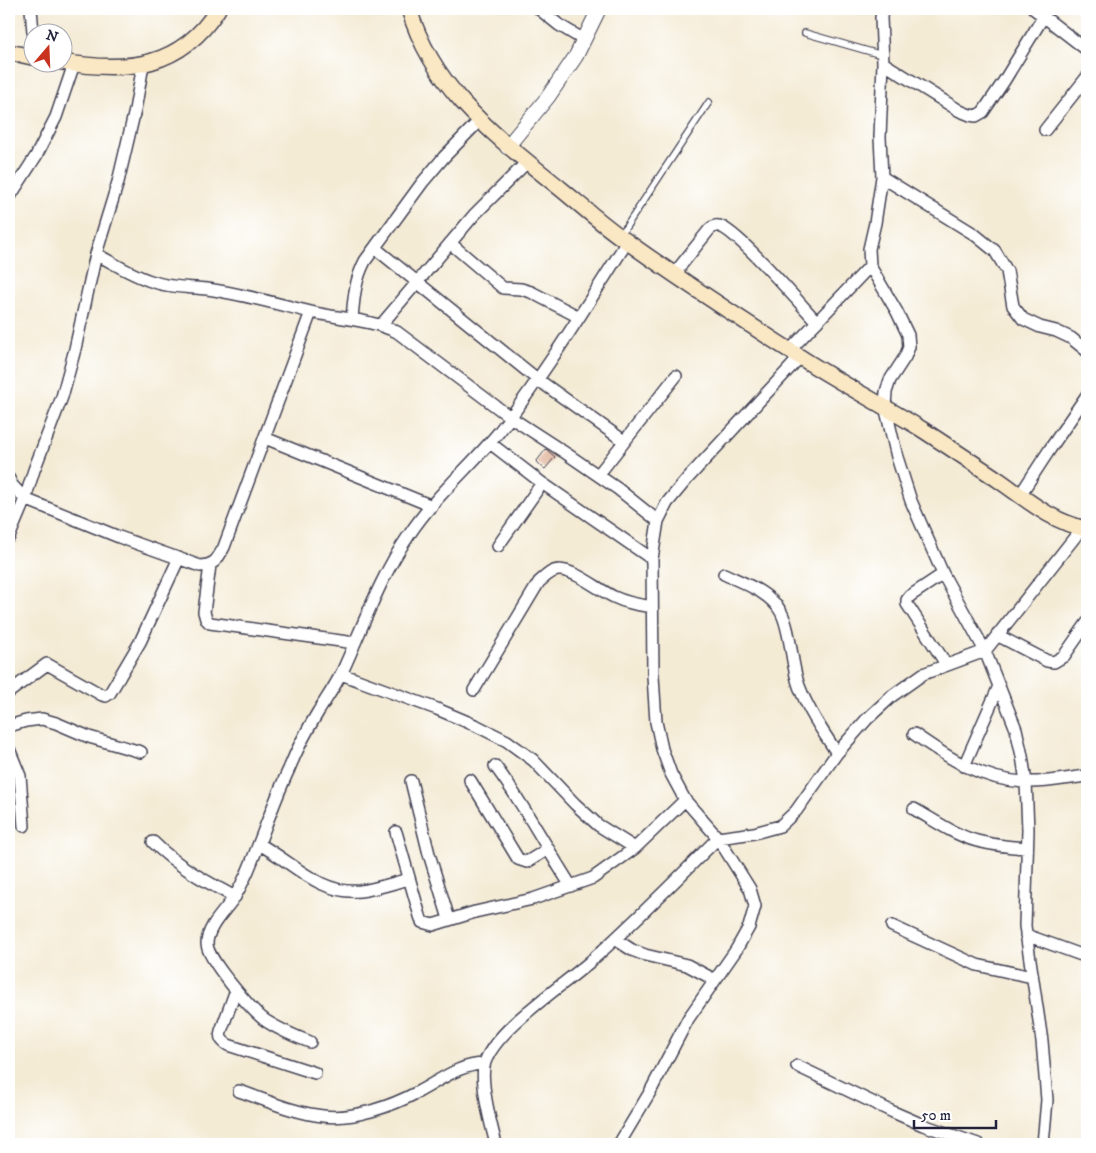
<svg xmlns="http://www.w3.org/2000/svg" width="1096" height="1153" viewBox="0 0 1096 1153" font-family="'IM FELL DW Pica',serif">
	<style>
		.building { fill: #dba88b }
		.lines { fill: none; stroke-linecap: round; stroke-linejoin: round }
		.service-casing { stroke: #424052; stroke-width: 8 }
		.minor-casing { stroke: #424052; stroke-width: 14 }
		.tertiary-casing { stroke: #424052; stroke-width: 16 }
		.secondary-casing { stroke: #424052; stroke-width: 18 }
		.service { stroke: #fff; stroke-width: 5.5 }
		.minor { stroke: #fff; stroke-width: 11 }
		.tertiary { stroke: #fff; stroke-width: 14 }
		.secondary { stroke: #fae7c3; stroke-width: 15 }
	</style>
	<rect width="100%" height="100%" fill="#fff"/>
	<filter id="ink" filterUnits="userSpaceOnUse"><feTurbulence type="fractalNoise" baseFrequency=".02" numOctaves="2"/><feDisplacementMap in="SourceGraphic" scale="10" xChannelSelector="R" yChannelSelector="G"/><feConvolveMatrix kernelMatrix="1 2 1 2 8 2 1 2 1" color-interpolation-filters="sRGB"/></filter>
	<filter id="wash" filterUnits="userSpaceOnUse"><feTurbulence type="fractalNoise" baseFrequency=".0096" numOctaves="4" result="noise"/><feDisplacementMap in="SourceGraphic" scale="20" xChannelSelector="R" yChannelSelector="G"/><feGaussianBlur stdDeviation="1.12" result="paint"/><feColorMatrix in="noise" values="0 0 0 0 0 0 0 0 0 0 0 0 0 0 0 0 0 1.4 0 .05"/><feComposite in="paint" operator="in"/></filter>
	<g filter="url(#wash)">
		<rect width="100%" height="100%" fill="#f4ebd5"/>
		<g id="blocks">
			<path class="building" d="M546,449L555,457L545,469L536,462Z"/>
		</g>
	</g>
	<g filter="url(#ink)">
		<use href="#blocks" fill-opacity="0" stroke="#424052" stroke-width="1"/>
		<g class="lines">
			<g class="service-casing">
				<path id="service" d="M805,33L882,55
					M620,236L709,102"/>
			</g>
			<g class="minor-casing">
				<path id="minor" d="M31,9L33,32
					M539,9L559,25L584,40
					M882,9L881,18L883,63L880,137L882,177L875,223L869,249L870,266L897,312L908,335L909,347L905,357L890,380L886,392L885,406L897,457L911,501L943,574L985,651L1016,729L1022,756L1026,782L1028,830L1025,926L1042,1041L1047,1100L1043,1144
					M1034,9L1087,50
					M883,63L960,111L970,115L976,116L983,112L1004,81L1048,9
					M1045,130L1087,77
					M882,177L974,234L995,251L1007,271L1013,306L1023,319L1040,327L1056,331L1071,338L1087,351
					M9,198L36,156L56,117L74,64
					M450,243L503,288L521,289L531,292L579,317
					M375,248L537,379L624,441
					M96,254C115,264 133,276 154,282C171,288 190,287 207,289C243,294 277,304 311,312C341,319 369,319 397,332L510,417L567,454L618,489L658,521
					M674,274L709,230C712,227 715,225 719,226C736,229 802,306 817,322
					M352,318C354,297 355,280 365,261L422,183L444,157L479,121
					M381,325L474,215L527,162
					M790,350L870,266
					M265,438L432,506
					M490,443L542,483L652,559
					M598,475L676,376
					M9,479L12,485L25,499L119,537L200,566C215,565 217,560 224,547L311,312
					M1020,495L1050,449L1087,395
					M9,537L25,499L34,470L62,397L75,349L96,254L118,182L135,110L143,65
					M498,546L542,483
					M210,565L204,612L206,619L210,623L355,643
					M724,574C743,583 770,592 781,612C791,630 791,664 799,686C808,710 823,732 837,753
					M943,574L910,596L907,600V604L946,664
					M997,635L1047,661L1054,662L1064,656L1087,623
					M341,674L437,709L477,726L507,741L533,760L575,804L598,825L635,848
					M474,690L539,582C545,577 551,570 559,570C575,570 599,590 614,597C626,603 639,605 652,607
					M9,692L47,664L102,695L106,696L110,693L140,642L179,558
					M9,726L26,721L42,719L56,723L89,737L141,752
					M914,734C947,757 983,781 1026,782C1046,783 1067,778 1087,776
					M9,749L20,776L24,826
					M495,766C524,804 545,846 571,886
					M964,766L999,686
					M470,780L518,859L527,862L548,849
					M411,781L429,854L449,919
					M914,809C934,820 954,835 977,841C993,845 1010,847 1027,848
					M396,832L420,916L422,922L433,925L475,912L533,899L593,878L635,848L685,800
					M153,842C177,866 205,881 235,897
					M259,844C291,861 320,895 360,891C376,889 393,883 409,879
					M892,926L977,965L1032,977
					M1026,935L1087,957
					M615,939L632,950L645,955L687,965L715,980
					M236,990L221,1031C219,1038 222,1041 228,1045L315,1073
					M310,1042C294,1036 280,1030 266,1021C253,1012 207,959 207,944C207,927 224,912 233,899C239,891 243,881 247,873C262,838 273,803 289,769C297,749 307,730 318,712C326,699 336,685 343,670C364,624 380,577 409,535C434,497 470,467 499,432C546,372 586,306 627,242
					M797,1066L893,1112L923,1125L978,1144
					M239,1091C266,1100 294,1113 323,1116C353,1120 392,1106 418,1092C439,1081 460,1064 484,1064
					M496,1144C491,1125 479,1080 485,1062C498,1027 563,986 592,960C636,921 677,879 718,838L685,800L671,774L662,749L656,722L653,676L652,559L658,521L667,503L687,479L800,357
					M619,1144L650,1092L688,1019L736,950L749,927L755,906L750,889L718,838L754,833L780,826L796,811L837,753L867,719L892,696L923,674L985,651L1082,528"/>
			</g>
			<g class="tertiary-casing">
				<path id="tertiary" d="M507,147L548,97L576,56L599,9"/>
			</g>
			<g class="secondary-casing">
				<path id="secondary" d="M409,9C434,92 497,137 561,189C583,207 605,227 629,243C685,283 742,320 800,357C840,383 883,405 923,430C949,447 975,464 1000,481C1027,500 1054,523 1087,529
					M9,52L32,57
					M62,62C127,73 181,68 218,9"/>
			</g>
			<use href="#service" class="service"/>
			<use href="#minor" class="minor"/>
			<use href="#tertiary" class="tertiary"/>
			<use href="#secondary" class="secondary"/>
		</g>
	</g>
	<rect width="1096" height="1153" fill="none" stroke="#fff" stroke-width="30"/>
	<g transform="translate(48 48) rotate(19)"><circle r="24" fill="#ffffff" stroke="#a7a7b1"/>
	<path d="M0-4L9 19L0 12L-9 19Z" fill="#c8321e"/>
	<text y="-8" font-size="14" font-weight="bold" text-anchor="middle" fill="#22223b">N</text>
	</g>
	<path d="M914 1120v8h82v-8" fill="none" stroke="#22223b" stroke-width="2.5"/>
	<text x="921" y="1120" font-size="15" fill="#22223b" stroke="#ffffff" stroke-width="4" paint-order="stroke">50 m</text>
</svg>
